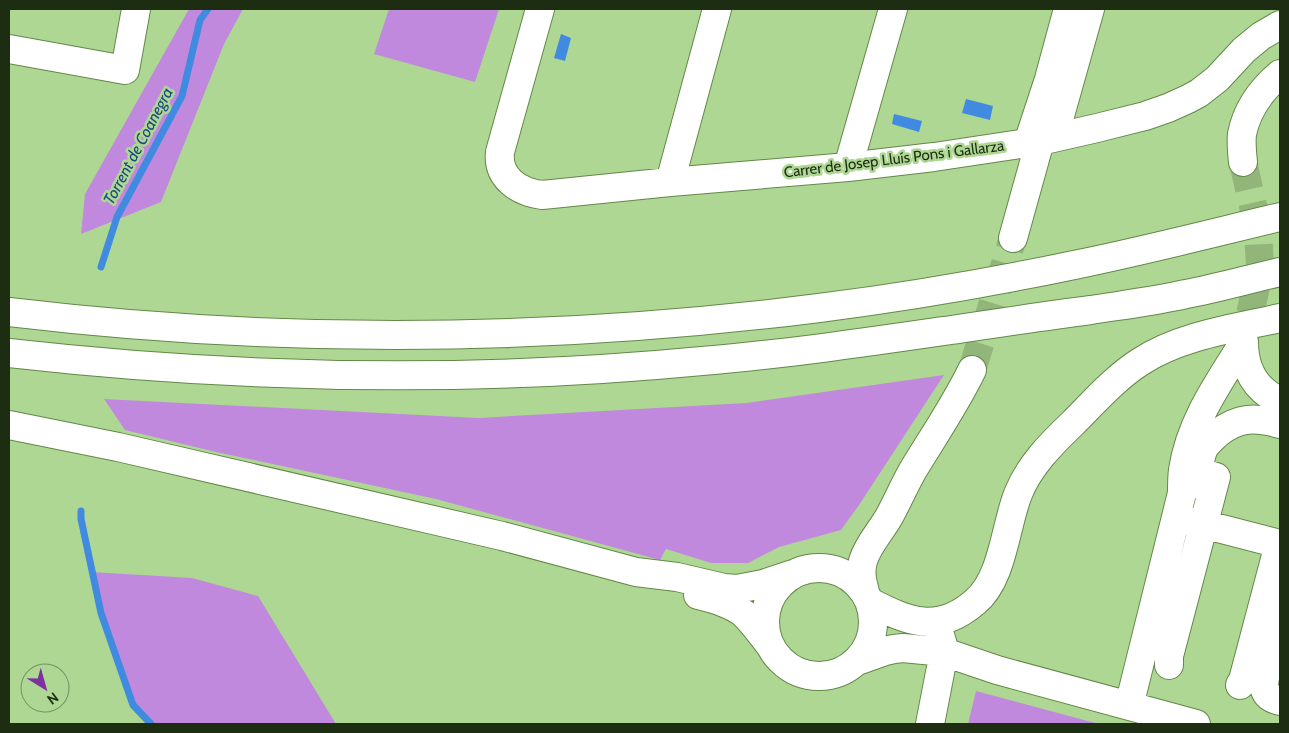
<svg xmlns="http://www.w3.org/2000/svg" width="1289" height="733" viewBox="0 0 1289 733" font-family="Cabin,sans-serif">
	<style>
		.green { fill: #c089dd }
		.water { fill: #408be0 }
		.lines { fill: none; stroke-linecap: round; stroke-linejoin: round }
		.stream { stroke: #408be0; stroke-width: 7 }
		.minor-tunnel { stroke: #92b57a; stroke-width: 28; stroke-dasharray: 28 14; stroke-linecap: butt }
		.highway-tunnel { stroke: #92b57a; stroke-width: 28; stroke-dasharray: 28 14; stroke-linecap: butt }
		.minor-casing { stroke: #638848; stroke-width: 30 }
		.highway-casing { stroke: #638848; stroke-width: 30 }
		.minor { stroke: #fff; stroke-width: 28 }
		.highway { stroke: #fff; stroke-width: 28 }
		.labels { text-anchor: middle; dominant-baseline: central; stroke-width: 5; stroke-linejoin: round; paint-order: stroke }
		.street-label { font-size: 15px; fill: #1d2d12; stroke: #afd794 }
		.water-label { font-size: 16px; font-style: italic; fill: #164980; stroke: #afd794 }
	</style>
	<rect width="100%" height="100%" fill="#afd794"/>
	<path class="green" d="M189,9H243L224,44L161,202L81,234L85,194Z
		M389,9H499L475,82L374,54Z
		M944,375L859,505L841,530L779,547L748,563H711L666,549L660,560L436,499L216,452L125,430L104,399L478,418L747,403Z
		M92,572L192,578L258,596L336,724H151L133,705L101,613Z
		M976,691L1099,724H968Z"/>
	<path class="water" d="M561,34L571,38L565,61L554,58Z
		M966,99L993,106L990,120L962,113Z
		M894,114L922,121L919,132L892,124Z"/>
	<g class="lines">
		<path class="stream" d="M101,267L117,217L182,96L200,20L208,9
			M81,511V519L101,613L133,705L151,724"/>
		<path class="minor-tunnel" d="M972,370L1013,238"/>
		<path class="highway-tunnel" d="M1243,162L1258,228L1260,268L1244,342"/>
		<g class="minor-casing">
			<path id="minor" d="M540,9L500,152C497,178 519,192 542,195L670,182L848,167L934,157L1040,141L1097,128L1145,116L1168,108L1188,99L1199,93L1217,79L1244,50L1261,36L1280,25
				M9,49L125,70L136,9
				M1054,137L1090,9
				M1028,143L1049,79L1068,9
				M848,167L893,9
				M670,182L717,9
				M1013,238L1040,141
				M9,425L118,447L502,536L636,572L677,577L724,588L737,589L763,584L793,574
				M1187,520L1280,544
				M765 622a54 54 0 1 1 108 0a54 54 0 1 1-108 0Z
				M865,592C862,581 860,572 863,561C868,544 882,530 890,515C898,500 905,484 913,470C933,437 955,405 972,370
				M698,595C713,599 730,603 743,613C753,622 761,634 769,644
				M870,602C909,622 938,634 975,602C1003,579 1005,527 1018,494C1029,466 1051,444 1073,423C1094,402 1115,378 1140,362C1179,336 1235,328 1280,318
				M1277,610C1275,616 1273,623 1272,629C1271,637 1273,645 1272,652C1269,671 1252,694 1280,701
				M857,661L885,651L894,649L903,648L944,652L997,670L1196,724
				M1169,665V656L1216,477L1197,471
				M1240,685L1243,680L1279,544
				M1129,706L1182,493C1187,486 1194,478 1197,470C1200,463 1201,454 1204,448C1208,442 1213,438 1218,433C1239,417 1255,417 1280,424
				M930,724L944,652L943,645L940,635"/>
		</g>
		<g class="highway-casing">
			<path id="highway" d="M1243,162C1242,153 1241,143 1242,134C1247,109 1261,90 1280,74
				M9,312C277,344 551,342 819,308C906,297 993,282 1079,264C1147,250 1213,233 1280,217
				M1244,342C1244,369 1255,390 1280,401
				M9,353C239,379 472,383 702,361C786,354 868,342 951,330C998,323 1044,316 1091,310C1123,305 1155,301 1186,294C1218,288 1249,279 1280,272
				M1182,493C1182,485 1182,477 1183,470C1190,422 1219,382 1244,342"/>
		</g>
		<use href="#minor" class="minor"/>
		<use href="#highway" class="highway"/>
	</g>
	<g class="labels">
		<g class="street-label">
			<text transform="translate(894 159) rotate(-7)">Carrer de Josep Lluís Pons i Gallarza</text>
		</g>
		<g class="water-label">
			<text transform="translate(138 146) rotate(-62)">Torrent de Coanegra</text>
		</g>
	</g>
	<rect width="1289" height="733" fill="none" stroke="#1d2d12" stroke-width="20"/>
	<g transform="translate(45 688) rotate(143)"><circle r="24" fill="#afd794" stroke="#759360"/>
	<path d="M0-4L9 19L0 12L-9 19Z" fill="#7f31a2"/>
	<text y="-8" font-size="14" font-weight="bold" text-anchor="middle" fill="#1d2d12">N</text>
	</g>
</svg>
